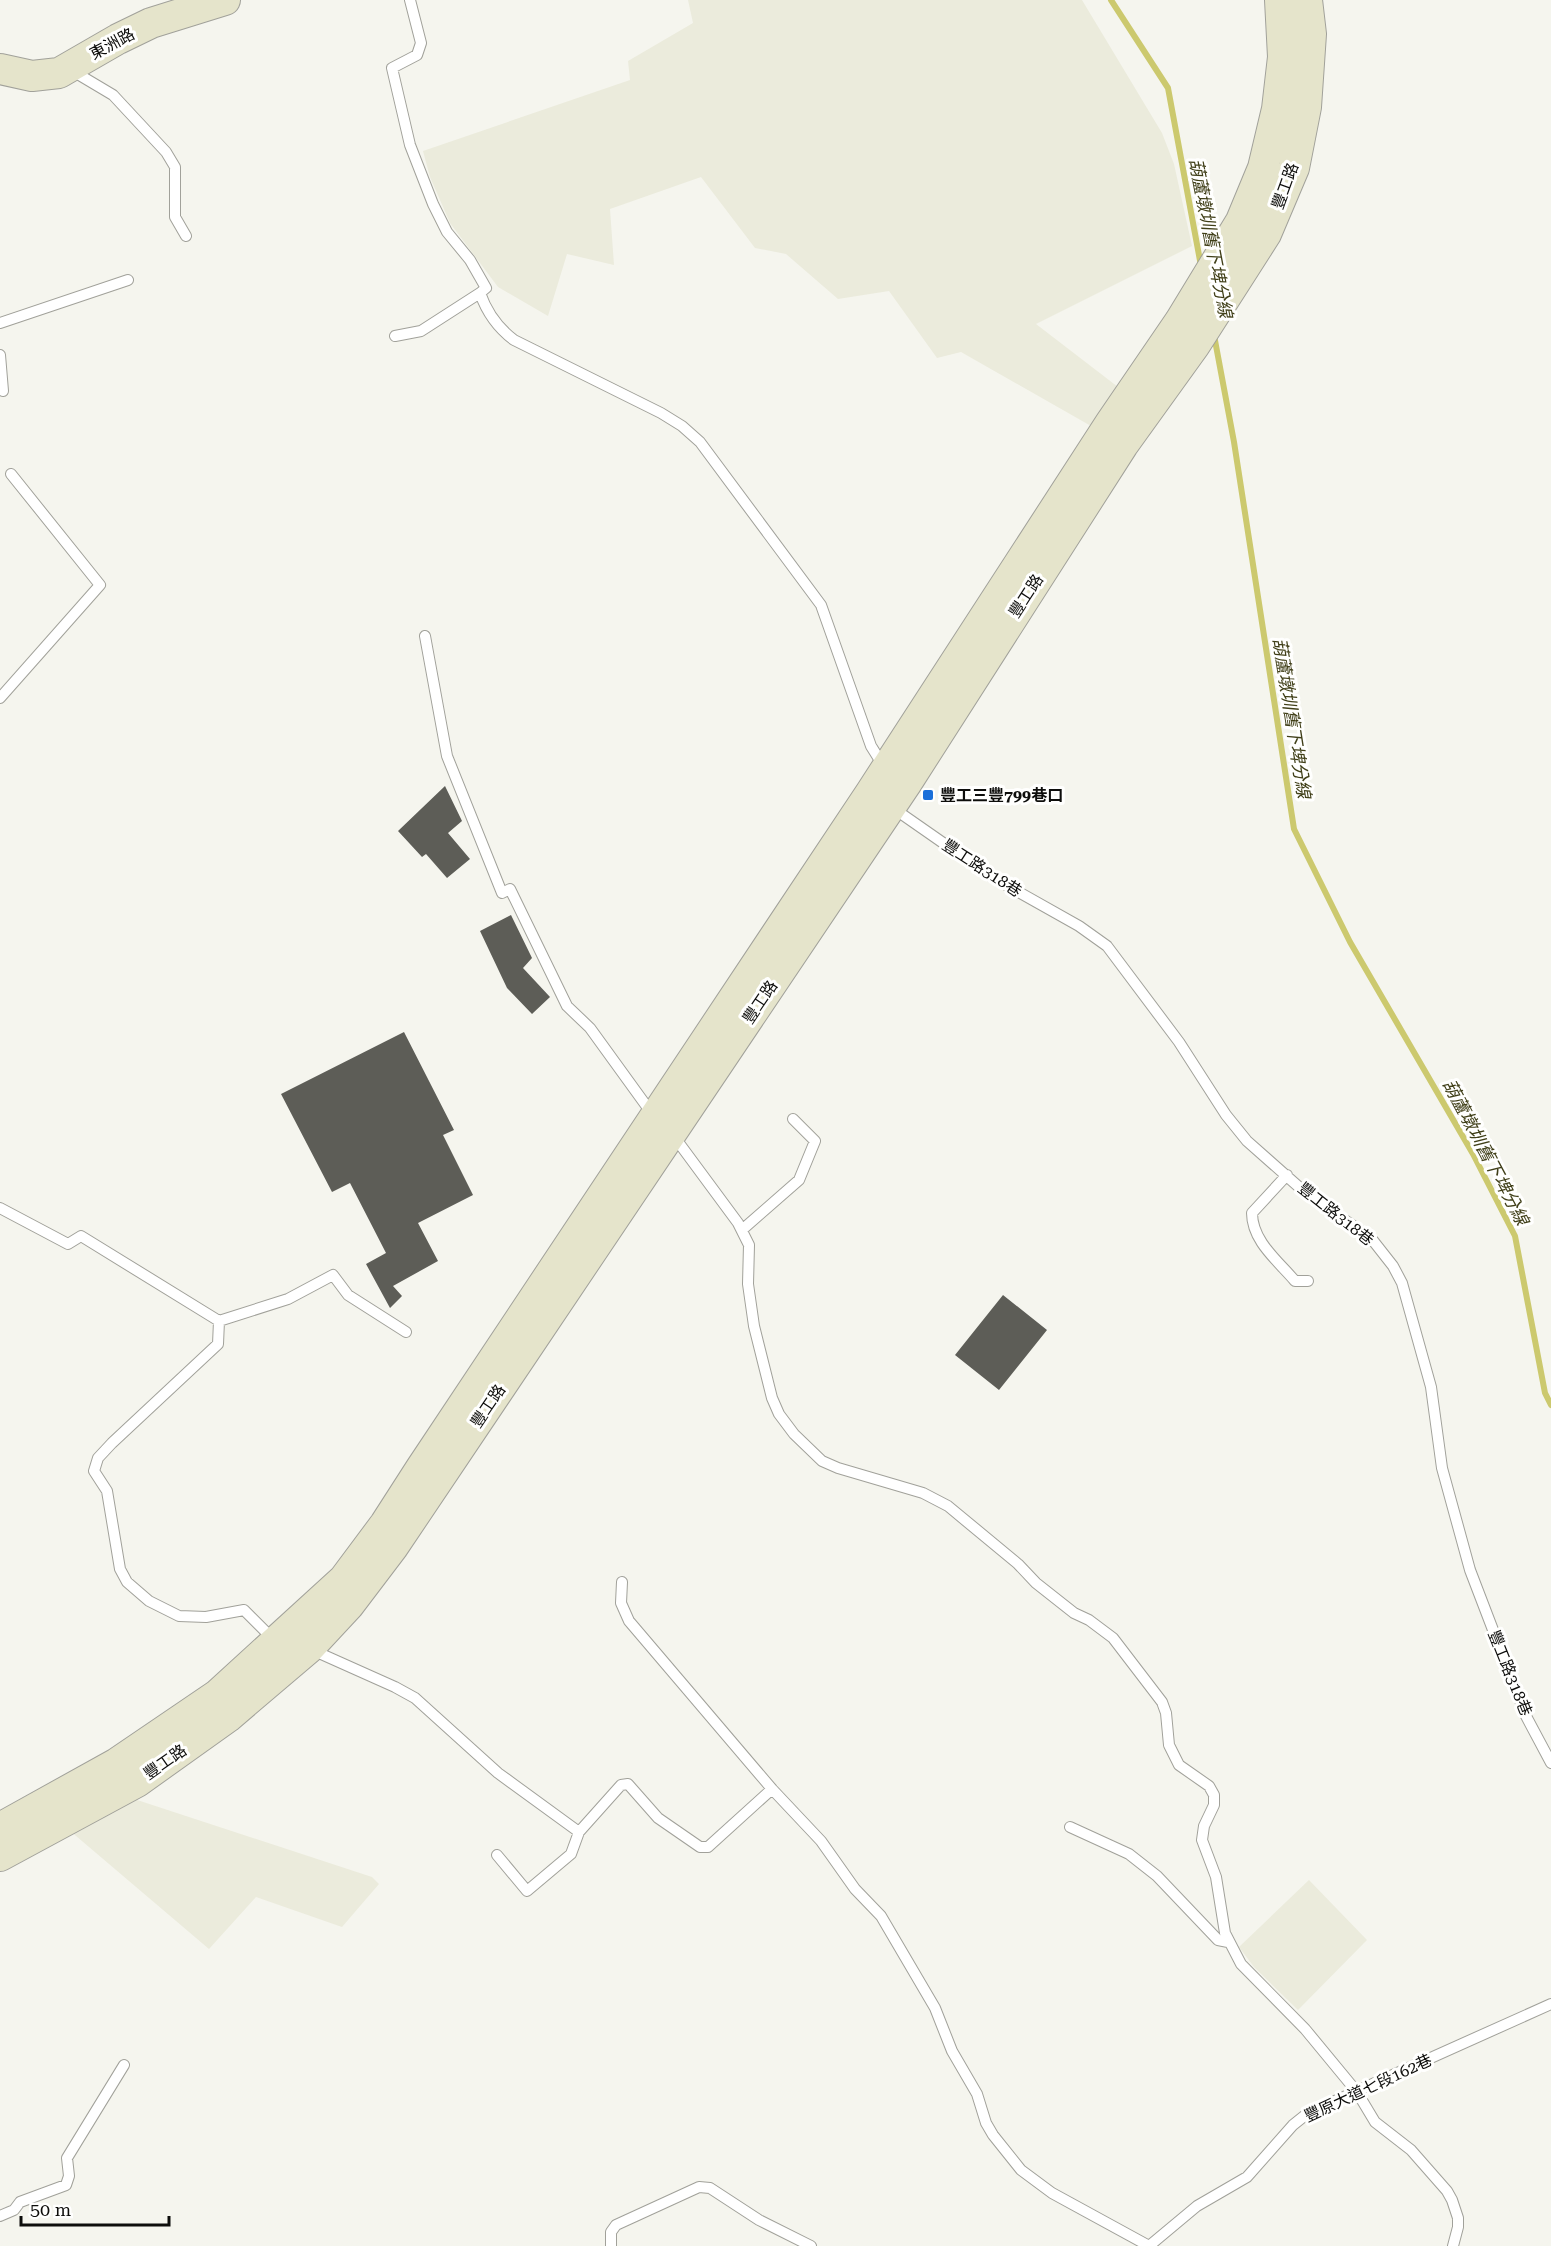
<svg xmlns="http://www.w3.org/2000/svg" width="1551" height="2246" viewBox="0 0 1551 2246" font-family="'Roboto Serif','Noto Sans TC',serif">
	<style>
		.built { fill: #ebebdc }
		.lines { fill: none; stroke-linecap: round; stroke-linejoin: round }
		.stream { stroke: #ccc96e; stroke-width: 6 }
		.building { fill: #5d5d57 }
		.lane-casing { stroke: #a1a19a; stroke-width: 12 }
		.secondary-casing { stroke: #a1a19a; stroke-width: 32 }
		.lane { stroke: #fff; stroke-width: 10 }
		.secondary { stroke: #e5e4cb; stroke-width: 30 }
		.poi-dot { fill: #1a6fd9; stroke: #fffffe; stroke-width: 2 }
		.labels { text-anchor: middle; dominant-baseline: central; stroke-width: 6; stroke-linejoin: round; paint-order: stroke }
		.street-label { font-size: 16px; fill: #0d0d0b; stroke: #fffffe }
		.poi-label { font-size: 16px; font-weight: bold; fill: #0d0d0b; stroke: #fffffe; text-anchor: start }
		.water-label { font-size: 18px; font-style: italic; fill: #403f18; stroke: #fffffe }
	</style>
	<rect width="100%" height="100%" fill="#f5f5ee"/>
	<path class="built" d="M688,0H1082L1162,133L1174,164L1192,246L1036,324L1118,387L1091,426L961,352L937,358L889,291L838,299L786,254L755,248L701,177L610,209L614,265L567,254L548,316L498,287L450,223L430,177L423,151L630,80L628,61L693,23Z
		M125,1796L372,1877L379,1884L342,1927L256,1897L209,1949L69,1830Z
		M1309,1880L1367,1940L1298,2010L1254,1967L1239,1947Z"/>
	<g class="lines">
		<path class="stream" d="M1111,0L1168,88L1201,266
			M1214,335L1234,442L1294,829L1350,942L1473,1154L1515,1236L1545,1393L1551,1405"/>
	</g>
	<path class="building" d="M445,786L462,821L448,833L470,859L447,878L426,854L422,857L398,831Z
		M511,915L532,958L523,968L550,997L532,1014L507,988L480,931Z
		M404,1032L454,1130L443,1135L473,1195L418,1223L438,1261L393,1286L402,1296L390,1308L366,1264L386,1253L350,1183L332,1192L281,1094Z
		M1003,1295L1047,1330L999,1390L955,1355Z"/>
	<g class="lines">
		<g class="lane-casing">
			<path id="lane" d="M410,0L421,43L417,55L392,68L410,145L433,204L447,232L470,260L486,288L480,293C487,313 498,328 514,340L661,413L682,426L700,442L821,605L871,746L884,767
				M71,70L113,95L166,152L175,167V217L186,236
				M0,323L128,280
				M395,336L421,331L480,293
				M0,355L3,391
				M425,636L447,756L502,893L510,889L567,1006L590,1028L653,1115
				M0,698L100,585L11,474
				M893,808L992,877L1079,926L1107,946L1179,1042L1226,1115L1247,1141L1308,1195L1371,1238L1393,1266L1402,1283L1431,1387L1442,1468L1470,1570L1526,1716L1551,1763
				M673,1135L738,1223L749,1245L748,1284L754,1326L772,1398L779,1414L794,1434L822,1461L838,1468L923,1493L948,1506L1018,1564L1036,1583L1074,1613L1089,1620L1113,1638L1162,1702L1166,1713L1169,1745L1179,1765L1209,1786L1214,1795V1805L1204,1826L1202,1840L1216,1877L1225,1933L1241,1964L1305,2029L1357,2092L1375,2122L1411,2150L1447,2191L1452,2200L1458,2218V2227L1453,2246
				M1287,1175L1252,1213C1252,1241 1278,1261 1295,1281H1308
				M0,1208L68,1244L81,1236L219,1321L218,1344L112,1443L98,1458L94,1471L107,1491L120,1569L127,1582L149,1601L179,1616L206,1617L244,1610L275,1641
				M743,1229L799,1180L815,1141L793,1119
				M219,1321L288,1299L333,1275L348,1295L406,1332
				M622,1582L621,1603L629,1621L772,1789
				M310,1649L395,1687L415,1698L498,1773L579,1832L621,1785L628,1784L658,1818L700,1847H708L772,1789L821,1841L855,1889L881,1916L935,2008L952,2051L977,2094L986,2123L993,2135L1021,2170L1052,2193L1149,2246
				M1070,1827L1129,1854L1157,1876L1218,1940L1228,1942
				M497,1855L527,1891L571,1854L579,1832
				M0,2216L14,2210L20,2202L66,2185L69,2176L67,2158L124,2065
				M611,2246V2232L616,2225L699,2187L710,2188L759,2220L811,2246
				M1149,2246L1197,2206L1247,2177L1293,2125L1308,2113L1551,2004"/>
		</g>
		<g class="secondary-casing">
			<path id="secondary" d="M0,69L32,76L59,73L118,39L151,23L225,0
				M0,1828L117,1763L217,1695L344,1579L385,1524L421,1468L871,792L1111,422L1180,321L1241,221L1263,168L1277,109L1283,57L1280,0
				M0,1856L137,1782L228,1717L309,1648L349,1605L393,1547L906,784L1123,445L1195,345L1266,234L1294,168L1306,107L1311,34L1307,0"/>
		</g>
		<use href="#lane" class="lane"/>
		<use href="#secondary" class="secondary"/>
	</g>
	<rect class="poi-dot" x="922" y="789" width="12" height="12" rx="3"/>
	<g class="labels">
		<g class="street-label">
			<text transform="translate(112 44) rotate(-28)">東洲路</text>
			<text transform="translate(1285 186) rotate(-70)">豐工路</text>
			<text transform="translate(1026 596) rotate(-57)">豐工路</text>
			<text transform="translate(982 868) rotate(33)">豐工路318巷</text>
			<text transform="translate(760 1002) rotate(-56)">豐工路</text>
			<text transform="translate(1336 1214) rotate(38)">豐工路318巷</text>
			<text transform="translate(488 1406) rotate(-56)">豐工路</text>
			<text transform="translate(1510 1673) rotate(68)">豐工路318巷</text>
			<text transform="translate(165 1762) rotate(-35)">豐工路</text>
			<text transform="translate(1368 2088) rotate(-25)">豐原大道七段162巷</text>
		</g>
		<g class="poi-label">
			<text x="940" y="795">豐工三豐799巷口</text>
		</g>
		<g class="water-label">
			<text transform="translate(1211 238) rotate(79)">葫蘆墩圳舊下埤分線</text>
			<text transform="translate(1292 718) rotate(81)">葫蘆墩圳舊下埤分線</text>
			<text transform="translate(1486 1152) rotate(62)">葫蘆墩圳舊下埤分線</text>
		</g>
	</g>
	<path d="M21 2216v9h148v-9" fill="none" stroke="#0d0d0b" stroke-width="3"/>
	<text x="30" y="2216" font-size="18" fill="#0d0d0b" stroke="#fffffe" stroke-width="4.5" paint-order="stroke">50 m</text>
</svg>
